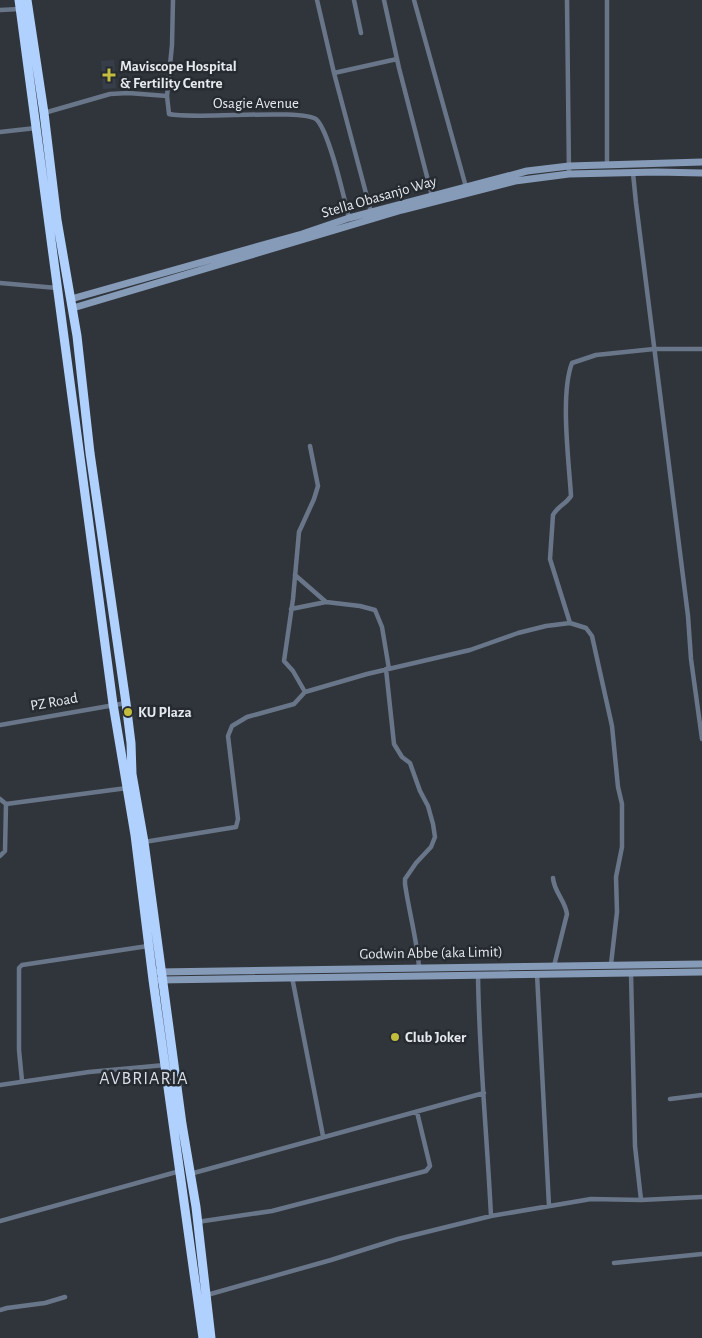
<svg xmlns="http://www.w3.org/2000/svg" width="702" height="1338" viewBox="0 0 702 1338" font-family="'Alegreya Sans',sans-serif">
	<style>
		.built { fill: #373e4a }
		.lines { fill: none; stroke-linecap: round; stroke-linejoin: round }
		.street { stroke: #697689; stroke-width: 4.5 }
		.secondary { stroke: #869bb8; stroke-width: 7 }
		.highway { stroke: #b0d0fe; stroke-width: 9 }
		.poi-dot { fill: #c3bd3f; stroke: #262b31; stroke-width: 2 }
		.labels { text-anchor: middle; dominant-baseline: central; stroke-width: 5; stroke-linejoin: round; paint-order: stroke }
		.poi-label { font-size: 15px; font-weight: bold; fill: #e6e9ee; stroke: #262b31; text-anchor: start }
		.street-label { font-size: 15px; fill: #e6e9ee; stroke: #262b31 }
		.quarter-label { font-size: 18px; letter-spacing: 1px; fill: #d8dee7; stroke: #262b31 }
	</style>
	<rect width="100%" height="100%" fill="#30353b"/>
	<path class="built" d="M114,60L116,88L103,89L101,61Z"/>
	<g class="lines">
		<path class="street" d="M173,0L172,45L167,96L169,114C195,120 305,108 317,120C330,134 344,198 349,218
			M317,0L334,73L371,212
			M354,0L361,33
			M384,0L399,68L432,196
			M414,0L466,187
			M567,0L569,174
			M607,0V165
			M0,10L20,9
			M334,73L397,59
			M44,113L110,94L128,93L167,96
			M0,132L36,128
			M633,173L636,203L688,616L691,659L702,739
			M0,283L57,288
			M295,575L326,602
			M291,609L326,602L360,606L375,610L382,627L389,669
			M386,669L394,744L402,757L410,763L420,791L428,806L433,824L435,837L431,847L416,863L405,879V884C409,912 417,940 419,967
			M305,692L293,671L284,661L293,599L299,532L314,499L318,486L310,446
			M0,725L126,703
			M0,799L6,804L127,788
			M144,842L236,827L238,819L228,736L232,726L247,717L294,704L305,692L367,674L470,650L518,633L546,626L570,623
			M0,856L5,851L6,804
			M553,878C554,892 565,900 567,914L554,966
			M611,964L617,912L616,877L622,847V804L618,787L612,726L592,636L586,628L570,623L550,559L553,515C557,507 566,504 571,496C569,462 560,394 572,363L596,355L654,349H702
			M631,973L635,1146L641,1200
			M537,974L549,1206
			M478,975C479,1055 487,1135 491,1216
			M292,977L323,1136
			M22,1081L19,1050V968L22,965L148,946
			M0,1085L89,1072L165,1065
			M670,1099L702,1095
			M190,1174L484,1093
			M0,1221L180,1171
			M197,1222L272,1211L426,1171L430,1166L417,1112
			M614,1263L702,1254
			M207,1295L331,1260L398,1239L491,1216L591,1199L641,1200L702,1197
			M0,1310L7,1308L45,1303L65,1297"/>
		<path class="secondary" d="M71,299L302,234L349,218L527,171L569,166L702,162
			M73,308L402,210L515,181L569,174L657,172L702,173
			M158,972L702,964
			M159,980L702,972"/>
		<path class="highway" d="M19,0L113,704L135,835L153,980L203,1338
			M27,0L44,113L57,220L77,336L90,453L126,703L131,743L132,774L144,842L182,1124L196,1207L211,1338"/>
	</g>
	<g class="poi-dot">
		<path d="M106.5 67.5h5v5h5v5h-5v5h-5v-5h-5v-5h5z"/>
		<circle cx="128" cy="712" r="5"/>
		<circle cx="395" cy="1037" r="5"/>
	</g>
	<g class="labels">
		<g class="poi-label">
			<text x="120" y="66">Maviscope Hospital<tspan x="120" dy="17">&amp; Fertility Centre</tspan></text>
			<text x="138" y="712">KU Plaza</text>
			<text x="405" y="1037">Club Joker</text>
		</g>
		<g class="street-label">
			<text x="256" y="103">Osagie Avenue</text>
			<text transform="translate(379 197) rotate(-16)">Stella Obasanjo Way</text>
			<text transform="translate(54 702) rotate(-10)">PZ Road</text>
			<text transform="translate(431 953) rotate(-1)">Godwin Abbe (aka Limit)</text>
		</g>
		<g class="quarter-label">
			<text x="144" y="1079">AVBRIARIA</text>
		</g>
	</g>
</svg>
